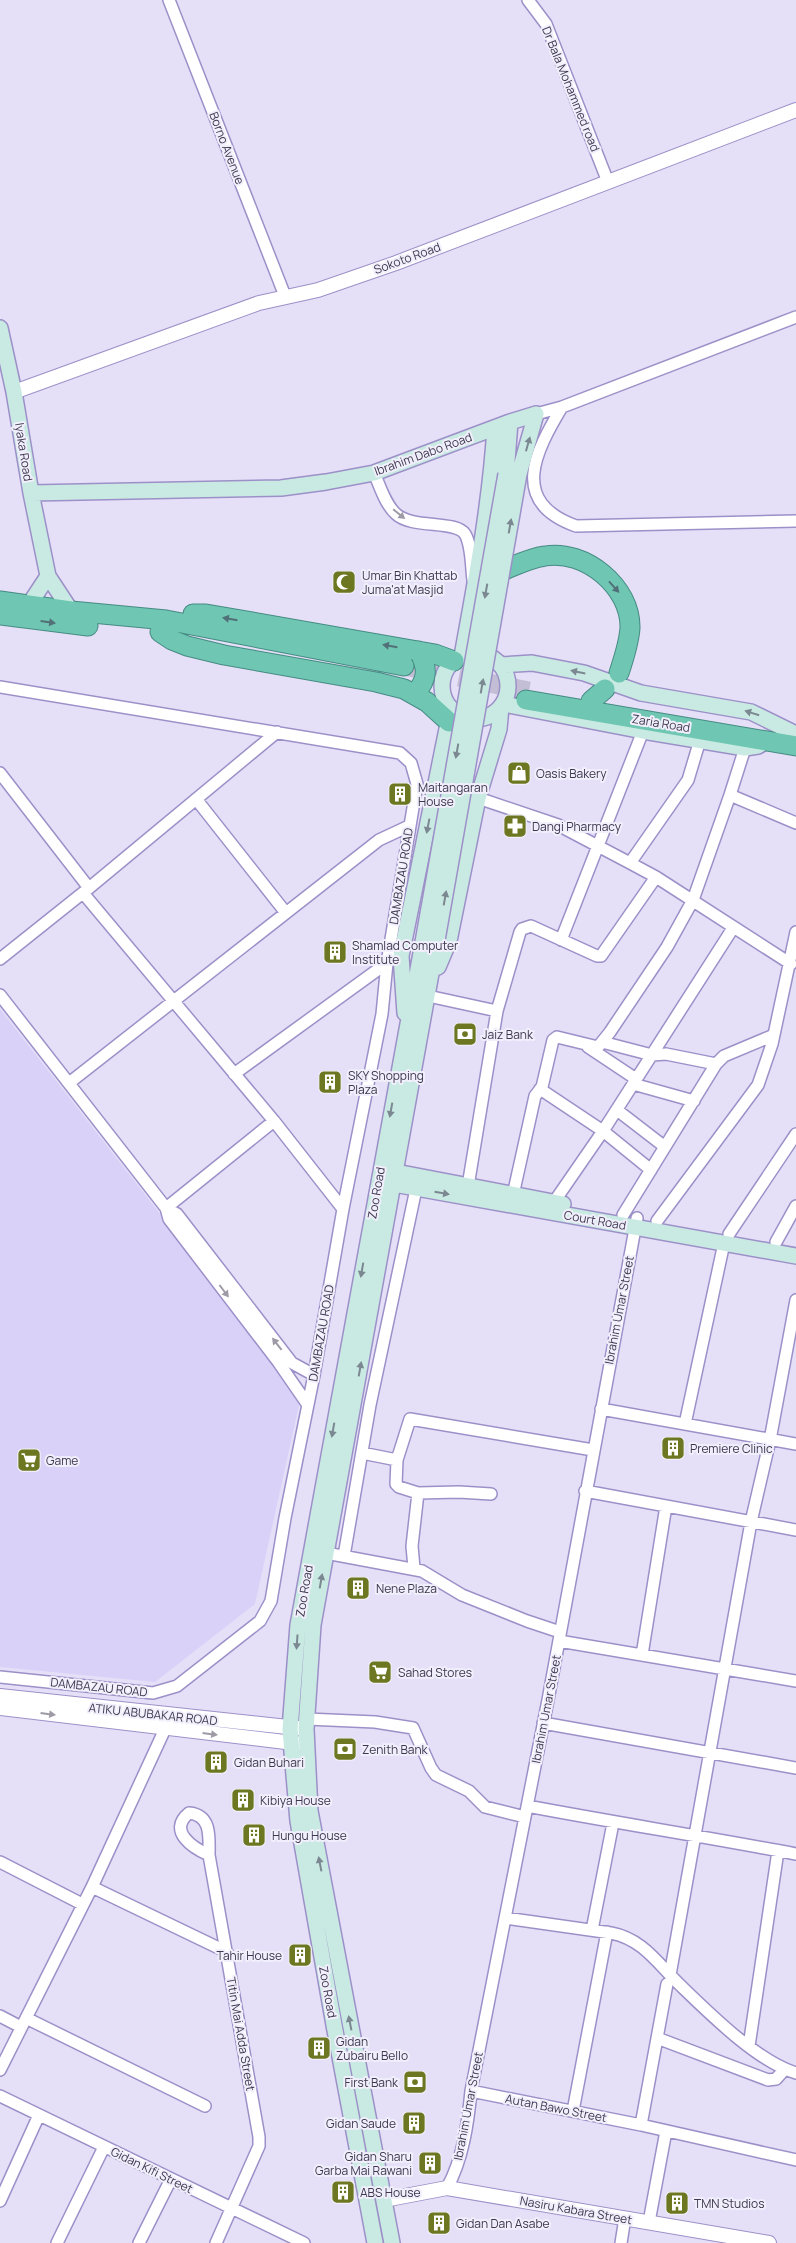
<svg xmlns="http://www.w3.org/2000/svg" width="796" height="2243" viewBox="0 0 796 2243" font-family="Manrope,sans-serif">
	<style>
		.built { fill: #dad1f9 }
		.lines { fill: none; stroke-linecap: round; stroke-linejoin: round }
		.trunk-tunnel { stroke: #c3bed6; stroke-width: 19; stroke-dasharray: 19 9; stroke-linecap: butt }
		.minor-casing { stroke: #9d90c8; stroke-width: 14 }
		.tertiary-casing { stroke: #9d90c8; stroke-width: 16 }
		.secondary-casing { stroke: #9d90c8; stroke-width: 18 }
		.trunk-casing { stroke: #468b83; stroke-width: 21 }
		.minor { stroke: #fff; stroke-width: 11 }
		.tertiary { stroke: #fff; stroke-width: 14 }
		.secondary { stroke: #c9eae2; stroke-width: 15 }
		.trunk { stroke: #6fc6b2; stroke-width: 19 }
		.secondary-bridge-casing { stroke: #9d90c8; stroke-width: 18; stroke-linecap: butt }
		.secondary-bridge { stroke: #c9eae2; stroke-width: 15 }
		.oneway { fill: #7c8891 }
		.oneway2 { fill: #9e9ba7 }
		.oneway3 { fill: #517077 }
		.labels { text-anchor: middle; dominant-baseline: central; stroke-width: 4; stroke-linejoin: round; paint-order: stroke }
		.street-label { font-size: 12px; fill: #3d374f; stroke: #f1effb }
		.poi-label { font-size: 12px; fill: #3d374f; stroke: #f1effb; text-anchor: start }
	</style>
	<rect width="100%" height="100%" fill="#e5e0f8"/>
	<path class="built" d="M0,1009L290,1380L300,1401L255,1604L155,1682L0,1667Z"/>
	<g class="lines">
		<path class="trunk-tunnel" d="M404,666L529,691"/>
		<g class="minor-casing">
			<path id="minor" d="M169,0L285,296
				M528,0L546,24L608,182
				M562,407C535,452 509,502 576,526L796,521
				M536,414L562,407L796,317
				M374,473C380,486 385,504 396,514C412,529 456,520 465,534C472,546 471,566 473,580
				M0,687L400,753L411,763L417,784L387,963L382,1014L343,1209L314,1375L285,1518L271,1601L260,1621L177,1686L153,1693L0,1677
				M0,773L89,888
				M730,795L796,823
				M478,798L558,825L630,863L656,877L791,964
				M196,799L286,913
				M630,863L688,780L700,740
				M83,893L274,1121L343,1209
				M561,940L643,731
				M0,959L89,888L277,732
				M0,995L166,1208L169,1219L279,1363L308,1405
				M428,996L497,1011
				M602,1042L652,1055L666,1054L716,1064
				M588,1047L636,1079
				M234,1074L387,963
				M69,1083L379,840L409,826
				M633,1084L694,1101
				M540,1089L603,1131L651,1170
				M617,1110L665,1147
				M468,1186L497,1011L520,932L522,929L531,926L597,956H601L656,877
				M513,1195L535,1096L542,1087L553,1040L557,1037L598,1047L610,1032L667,947L693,900L730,795L745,748
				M554,1202L603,1131L733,928
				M166,1208L177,1214L292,1363L314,1375
				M166,1208L274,1121
				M623,1215L716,1064L724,1056L774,1035
				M657,1221L758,1085L772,1044L796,932
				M729,1234L796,1134
				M776,1242L796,1206
				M601,1409L796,1444
				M685,1424L724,1243
				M362,1453L397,1460
				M585,1491L796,1530
				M491,1494L459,1492L418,1493L399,1487L396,1484L397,1460L410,1419L593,1450
				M326,1553L422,1571L462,1595L527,1621L560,1632
				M344,1556L370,1405L416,1189
				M414,1568L412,1546L418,1493
				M559,1641L796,1681
				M642,1655L666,1506
				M307,1719L375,1722L413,1728L431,1768L436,1775L469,1791L485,1807L525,1817
				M543,1723L796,1768
				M527,1806C617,1823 707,1837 796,1854
				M209,1855C193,1848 167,1831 189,1813C212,1815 209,1838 209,1855L259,2137V2146L216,2243
				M0,1862L82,1904
				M92,1887L227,1952
				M505,1918L611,1933C643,1939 658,1964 680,1985C709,2013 758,2062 796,2073
				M592,1930L613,1823
				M670,1975L751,1522L770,1440L796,1300
				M667,1984L641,2125L796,2160
				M0,2016L21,2027
				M26,2018L205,2106
				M657,2038L768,2080L776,2079L784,2070
				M749,2046L778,1851
				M0,2070L92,1887L165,1729
				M471,2091L641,2125
				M0,2096L304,2243
				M573,2111L607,1932
				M447,2188C463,2159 468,2123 471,2091L548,1700L637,1218
				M0,2201L39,2115
				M649,2222L666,2131
				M57,2243L104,2147
				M139,2243L171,2179
				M621,2243L625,2218"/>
		</g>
		<g class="tertiary-casing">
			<path id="tertiary" d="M14,392L259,303L318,290L396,263L796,110
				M0,1696L306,1729
				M0,1708L302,1744
				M384,2200L447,2188L769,2243"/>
		</g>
		<g class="secondary-casing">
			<path id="secondary" d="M0,328L14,392L31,493L48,576L71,611
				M506,474L510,422
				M519,474L536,414
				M31,493L281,488L326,482L374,473L510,422L536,414
				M29,605L48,576
				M442 686a33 33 0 1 1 66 0a33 33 0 1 1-66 0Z
				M462,656C476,580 490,505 495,428
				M501,665L532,663L584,673L641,693L751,712L796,734
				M504,704L643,731L745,748L758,746L766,741
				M438,967L449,941L478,798L499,729L501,707
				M405,1013L401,956L451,709
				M396,1172L563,1204
				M394,1184L796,1256
				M375,2243L334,2025L298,1821L290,1729L298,1625L423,942
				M392,2243L310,1811L306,1729L313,1625L436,946"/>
		</g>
		<g class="trunk-casing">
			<path id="trunk" d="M502,571C516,565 530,558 545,556C585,549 631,587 630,628C629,643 624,658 619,673
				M0,601L71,611L166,620L404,666
				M193,614H206L435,654L454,661
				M0,615L88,626
				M160,632L172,640L187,646L224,655L376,682L404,689L427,702L449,722
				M415,694C428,679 428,668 419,651
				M526,700L796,746
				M591,701L605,689"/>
		</g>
		<use href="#minor" class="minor"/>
		<use href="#tertiary" class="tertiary"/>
		<use href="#secondary" class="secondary"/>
		<use href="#trunk" class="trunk"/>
		<g class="secondary-bridge-casing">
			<path id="secondary-bridge" d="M423,942L506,474
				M436,946L519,474"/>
		</g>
		<use href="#secondary-bridge" class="secondary-bridge"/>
	</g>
	<defs><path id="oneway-solid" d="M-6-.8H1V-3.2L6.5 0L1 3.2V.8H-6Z" transform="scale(1.25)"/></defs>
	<g class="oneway">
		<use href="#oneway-solid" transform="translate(528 444) rotate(-74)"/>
		<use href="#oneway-solid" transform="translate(510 526) rotate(-80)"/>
		<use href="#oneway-solid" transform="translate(486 591) rotate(100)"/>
		<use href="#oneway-solid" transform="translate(578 672) rotate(-168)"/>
		<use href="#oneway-solid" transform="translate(482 686) rotate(-80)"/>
		<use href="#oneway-solid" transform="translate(752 713) rotate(-163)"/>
		<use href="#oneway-solid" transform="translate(457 751) rotate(100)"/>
		<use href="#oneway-solid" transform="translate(428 826) rotate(101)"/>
		<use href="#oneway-solid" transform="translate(445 898) rotate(-80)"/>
		<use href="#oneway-solid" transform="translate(391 1110) rotate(100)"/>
		<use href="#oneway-solid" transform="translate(442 1193) rotate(10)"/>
		<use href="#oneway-solid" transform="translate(362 1270) rotate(100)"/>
		<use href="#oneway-solid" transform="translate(360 1369) rotate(-80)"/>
		<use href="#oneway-solid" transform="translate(333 1430) rotate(100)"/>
		<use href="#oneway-solid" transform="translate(321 1581) rotate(-80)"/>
		<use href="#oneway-solid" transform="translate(297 1642) rotate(94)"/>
		<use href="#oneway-solid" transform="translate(320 1864) rotate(-101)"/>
		<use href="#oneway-solid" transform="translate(350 2023) rotate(-101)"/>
	</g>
	<g class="oneway2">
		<use href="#oneway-solid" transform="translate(399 514) rotate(39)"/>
		<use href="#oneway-solid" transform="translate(224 1291) rotate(53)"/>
		<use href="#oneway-solid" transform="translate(277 1344) rotate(-128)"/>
		<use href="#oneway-solid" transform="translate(48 1714) rotate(7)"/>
		<use href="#oneway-solid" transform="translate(210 1734) rotate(7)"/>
	</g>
	<g class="oneway3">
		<use href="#oneway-solid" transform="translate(614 587) rotate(48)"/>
		<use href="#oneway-solid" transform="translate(230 619) rotate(-170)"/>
		<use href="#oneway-solid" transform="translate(48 622) rotate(8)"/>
		<use href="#oneway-solid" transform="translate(390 646) rotate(-170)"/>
	</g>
	<defs>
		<g id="mosque-square" transform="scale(1.25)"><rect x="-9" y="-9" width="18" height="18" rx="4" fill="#6d7721" stroke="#f1effb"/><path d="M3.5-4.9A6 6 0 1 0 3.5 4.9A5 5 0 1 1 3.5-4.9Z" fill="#fff"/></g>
		<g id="shop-square" transform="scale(1.25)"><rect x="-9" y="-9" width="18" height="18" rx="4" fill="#6d7721" stroke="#f1effb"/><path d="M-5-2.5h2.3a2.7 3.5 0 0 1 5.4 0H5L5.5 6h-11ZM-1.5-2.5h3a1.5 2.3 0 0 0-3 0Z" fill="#fff"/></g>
		<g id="building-square" transform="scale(1.25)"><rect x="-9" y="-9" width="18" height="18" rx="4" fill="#6d7721" stroke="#f1effb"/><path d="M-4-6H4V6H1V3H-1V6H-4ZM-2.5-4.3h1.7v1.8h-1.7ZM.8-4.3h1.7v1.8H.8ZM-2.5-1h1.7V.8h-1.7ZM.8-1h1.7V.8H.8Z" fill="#fff"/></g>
		<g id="pharmacy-square" transform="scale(1.25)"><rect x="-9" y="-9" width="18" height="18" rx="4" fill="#6d7721" stroke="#f1effb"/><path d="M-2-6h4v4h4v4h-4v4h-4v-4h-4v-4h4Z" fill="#fff"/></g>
		<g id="bank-square" transform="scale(1.25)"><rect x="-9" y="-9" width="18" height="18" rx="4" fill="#6d7721" stroke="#f1effb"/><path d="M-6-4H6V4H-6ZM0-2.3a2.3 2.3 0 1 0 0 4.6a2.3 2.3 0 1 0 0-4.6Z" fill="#fff"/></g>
		<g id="supermarket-square" transform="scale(1.25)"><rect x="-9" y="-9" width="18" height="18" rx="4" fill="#6d7721" stroke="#f1effb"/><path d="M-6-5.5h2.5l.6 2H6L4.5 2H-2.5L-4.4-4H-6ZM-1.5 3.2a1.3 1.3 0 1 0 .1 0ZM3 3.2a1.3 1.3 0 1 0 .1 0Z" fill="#fff"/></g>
	</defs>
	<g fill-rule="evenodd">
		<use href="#mosque-square" x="344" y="582"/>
		<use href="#shop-square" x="519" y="773"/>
		<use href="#building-square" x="400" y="794"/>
		<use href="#pharmacy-square" x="515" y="826"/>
		<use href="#building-square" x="335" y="952"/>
		<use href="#bank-square" x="465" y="1034"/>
		<use href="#building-square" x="330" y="1082"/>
		<use href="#building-square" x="673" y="1448"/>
		<use href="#supermarket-square" x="29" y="1460"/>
		<use href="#building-square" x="358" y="1588"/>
		<use href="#supermarket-square" x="380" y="1672"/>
		<use href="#bank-square" x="345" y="1749"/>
		<use href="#building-square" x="216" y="1762"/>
		<use href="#building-square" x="243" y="1800"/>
		<use href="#building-square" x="254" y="1835"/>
		<use href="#building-square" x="300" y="1955"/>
		<use href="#building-square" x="319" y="2048"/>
		<use href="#bank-square" x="415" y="2082"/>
		<use href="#building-square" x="414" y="2123"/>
		<use href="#building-square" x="430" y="2163"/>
		<use href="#building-square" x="343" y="2192"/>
		<use href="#building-square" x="677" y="2203"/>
		<use href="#building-square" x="439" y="2223"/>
	</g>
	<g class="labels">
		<g class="street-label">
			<text transform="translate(571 89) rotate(68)">Dr Bala Mohammed road</text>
			<text transform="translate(227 148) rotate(69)">Borno Avenue</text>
			<text transform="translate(407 258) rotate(-20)">Sokoto Road</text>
			<text transform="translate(24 452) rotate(81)">Iyaka Road</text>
			<text transform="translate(423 454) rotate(-20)">Ibrahim Dabo Road</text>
			<text transform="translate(661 723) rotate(9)">Zaria Road</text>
			<text transform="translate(401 876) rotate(-81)">DAMBAZAU ROAD</text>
			<text transform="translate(376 1193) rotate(-80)">Zoo Road</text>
			<text transform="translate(595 1220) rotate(10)">Court Road</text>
			<text transform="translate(619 1310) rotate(-79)">Ibrahim Umar Street</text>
			<text transform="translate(321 1333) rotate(-80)">DAMBAZAU ROAD</text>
			<text transform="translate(304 1591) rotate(-80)">Zoo Road</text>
			<text transform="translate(99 1687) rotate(6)">DAMBAZAU ROAD</text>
			<text transform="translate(546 1709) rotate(-79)">Ibrahim Umar Street</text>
			<text transform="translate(153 1714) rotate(6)">ATIKU ABUBAKAR ROAD</text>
			<text transform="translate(328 1992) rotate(80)">Zoo Road</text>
			<text transform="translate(241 2034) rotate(80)">Titin Mai Adda Street</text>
			<text transform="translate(468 2106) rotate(-79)">Ibrahim Umar Street</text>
			<text transform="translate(556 2108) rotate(11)">Autan Bawo Street</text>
			<text transform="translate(152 2170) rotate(26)">Gidan Kifi Street</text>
			<text transform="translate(576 2210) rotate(10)">Nasiru Kabara Street</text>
		</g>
		<g class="poi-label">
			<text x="362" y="575">Umar Bin Khattab<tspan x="362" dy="14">Juma'at Masjid</tspan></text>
			<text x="536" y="773">Oasis Bakery</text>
			<text x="418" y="787">Maitangaran<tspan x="418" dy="14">House</tspan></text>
			<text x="532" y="826">Dangi Pharmacy</text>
			<text x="352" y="945">Shamlad Computer<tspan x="352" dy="14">Institute</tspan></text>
			<text x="482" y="1034">Jaiz Bank</text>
			<text x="348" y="1075">SKY Shopping<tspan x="348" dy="14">Plaza</tspan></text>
			<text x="690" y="1448">Premiere Clinic</text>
			<text x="46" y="1460">Game</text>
			<text x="376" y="1588">Nene Plaza</text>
			<text x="398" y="1672">Sahad Stores</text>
			<text x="362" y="1749">Zenith Bank</text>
			<text x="234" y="1762">Gidan Buhari</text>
			<text x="260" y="1800">Kibiya House</text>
			<text x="272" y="1835">Hungu House</text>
			<text x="282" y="1955" text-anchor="end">Tahir House</text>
			<text x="336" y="2041">Gidan<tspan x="336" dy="14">Zubairu Bello</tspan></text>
			<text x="398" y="2082" text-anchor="end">First Bank</text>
			<text x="396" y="2123" text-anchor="end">Gidan Saude</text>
			<text x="412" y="2156" text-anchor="end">Gidan Sharu<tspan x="412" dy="14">Garba Mai Rawani</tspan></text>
			<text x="360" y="2192">ABS House</text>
			<text x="694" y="2203">TMN Studios</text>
			<text x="456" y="2223">Gidan Dan Asabe</text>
		</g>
	</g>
</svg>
